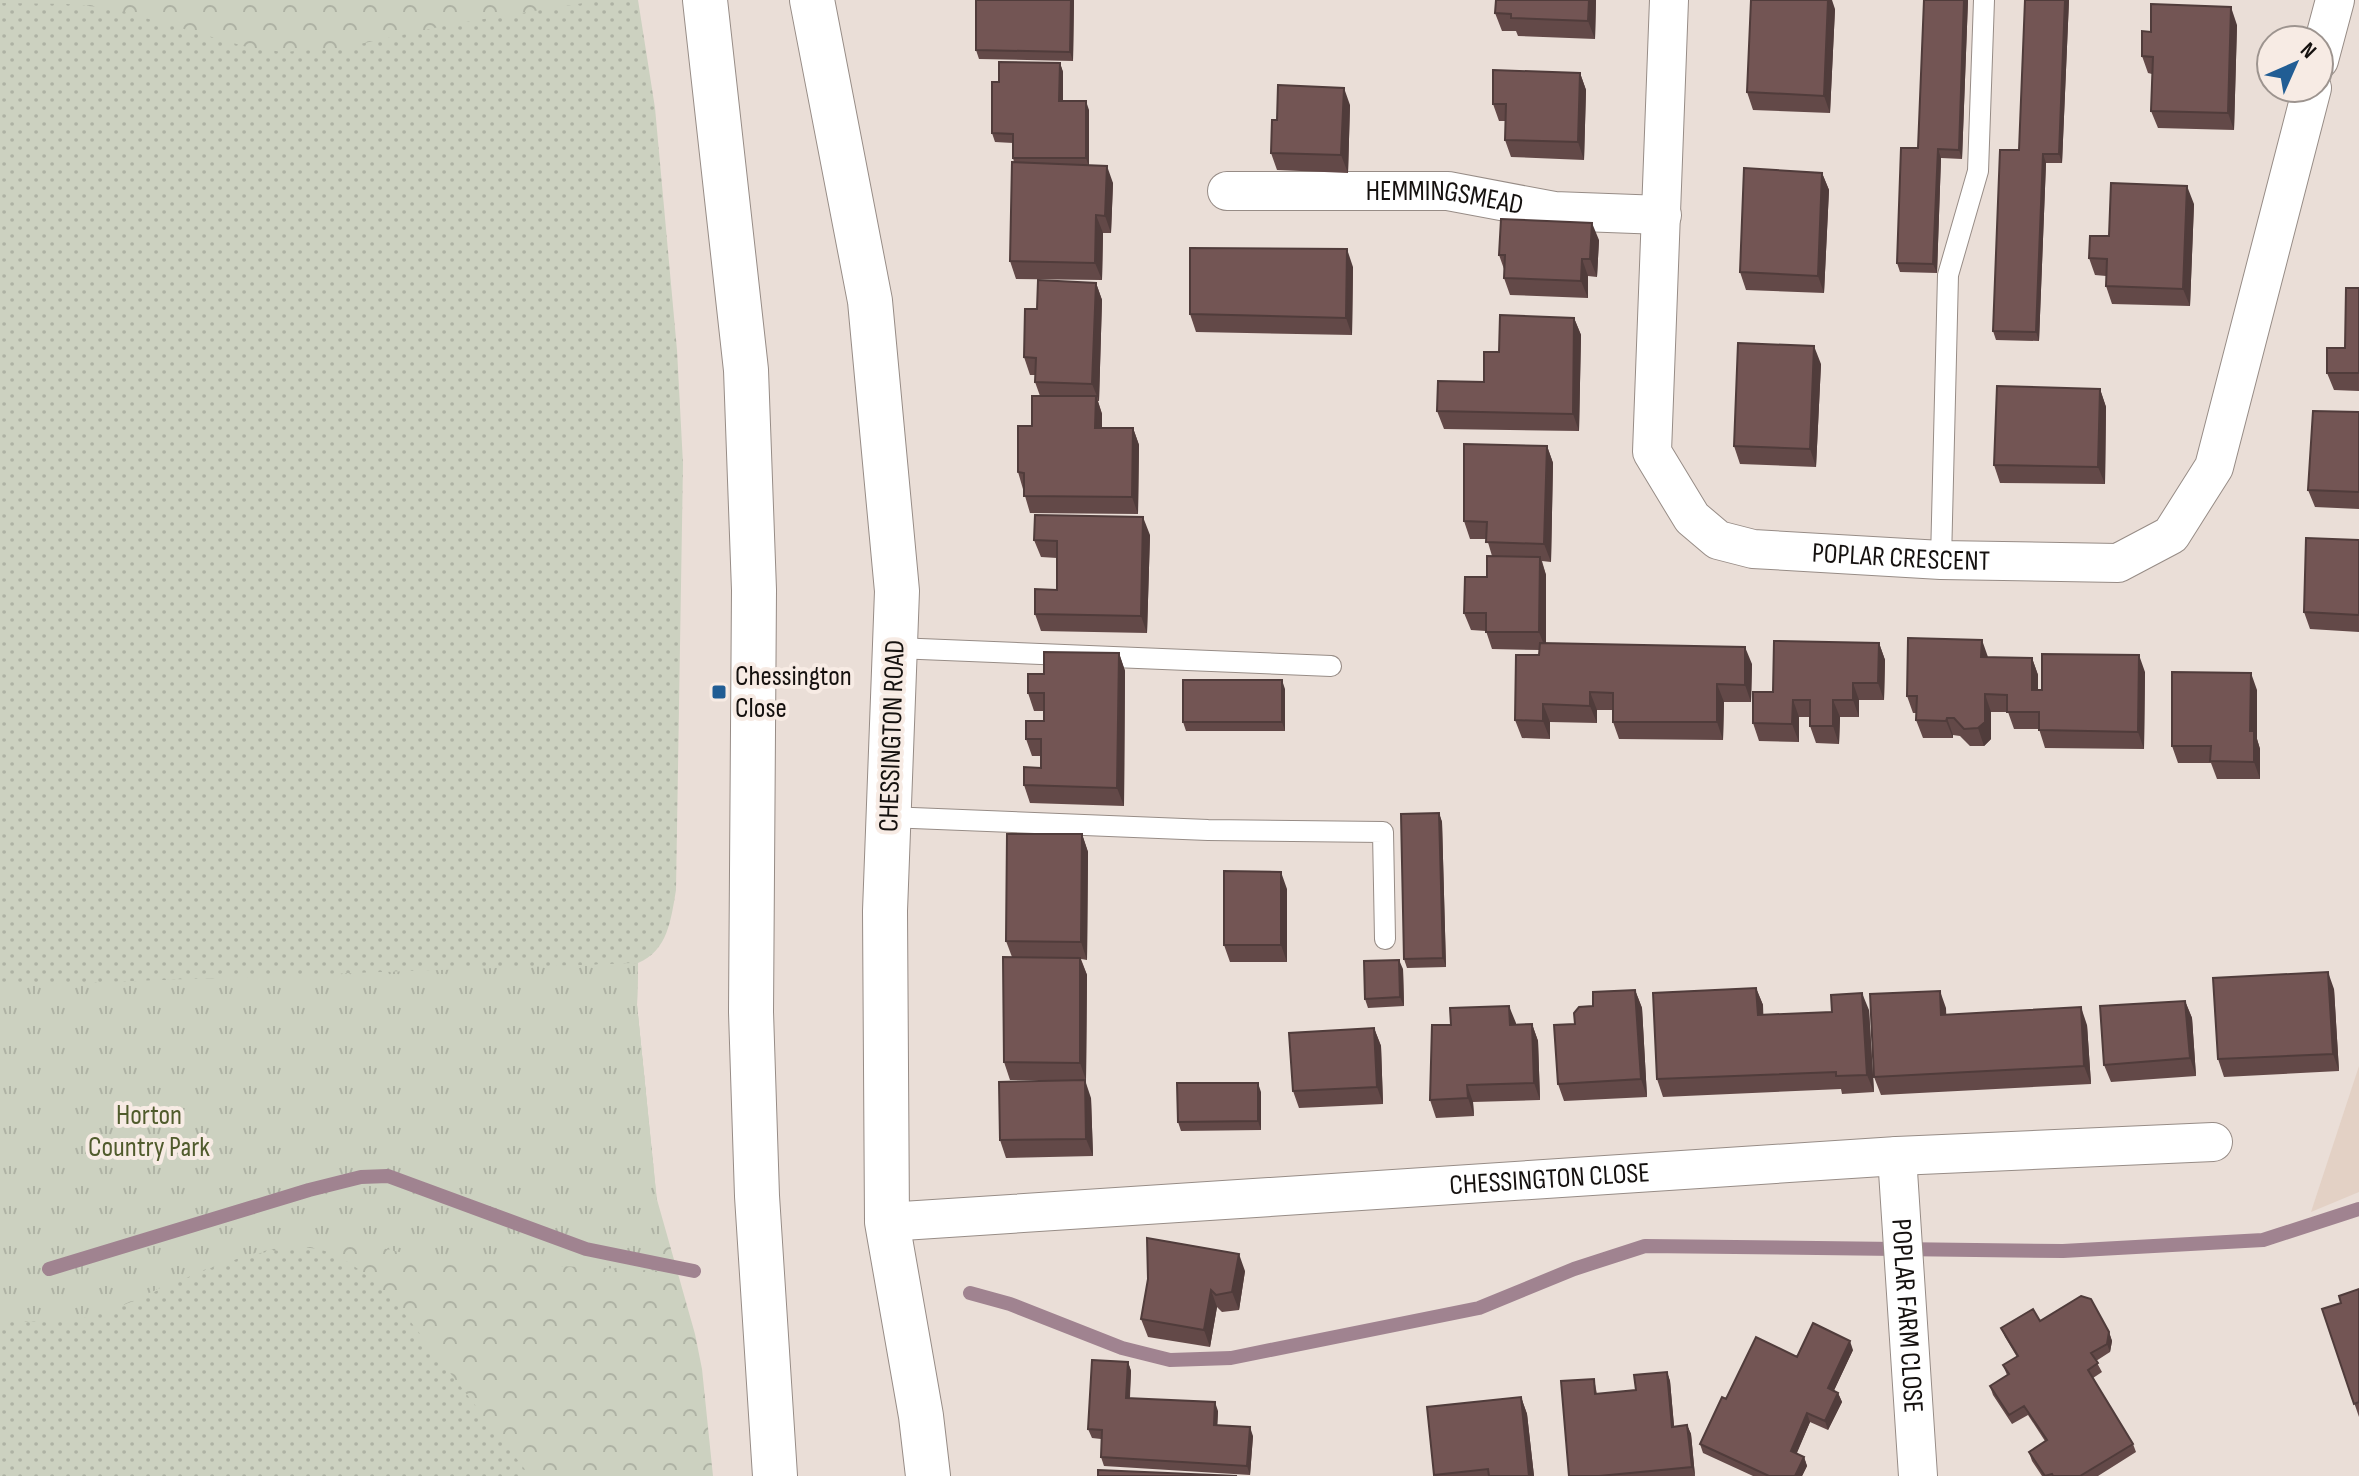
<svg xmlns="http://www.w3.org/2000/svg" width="2359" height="1476" viewBox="0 0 2359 1476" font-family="'Sofia Sans Condensed',sans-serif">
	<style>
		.built { fill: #e3d1c5 }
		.grass { fill: url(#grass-dots) }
		.forest { fill: url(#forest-crowns) }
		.park { fill: url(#park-tufts) }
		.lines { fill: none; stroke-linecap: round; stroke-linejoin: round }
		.stream { stroke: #a08390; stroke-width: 14 }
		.lane-casing { stroke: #978c86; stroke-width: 22 }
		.street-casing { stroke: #978c86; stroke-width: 40 }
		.secondary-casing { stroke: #978c86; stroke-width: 46 }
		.lane { stroke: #fff; stroke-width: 20 }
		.street { stroke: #fff; stroke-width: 38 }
		.secondary { stroke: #fff; stroke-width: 44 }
		.wall { fill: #634948 }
		.shaded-wall { fill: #503c3b }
		.building { fill: #735554; stroke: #503c3b; stroke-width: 2 }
		.poi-dot { fill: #215d94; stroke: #f7ebe4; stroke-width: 3 }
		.labels { text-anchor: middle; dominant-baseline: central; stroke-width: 8; stroke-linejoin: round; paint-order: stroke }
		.street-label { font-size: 28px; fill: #15110f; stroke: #f7ebe4 }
		.poi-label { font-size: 28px; fill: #15110f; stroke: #f7ebe4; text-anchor: start }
		.park-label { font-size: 28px; fill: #505b2c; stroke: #f7ebe4 }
	</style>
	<defs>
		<pattern id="grass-dots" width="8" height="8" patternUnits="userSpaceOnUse" patternTransform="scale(2)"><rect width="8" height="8" fill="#ccd1c0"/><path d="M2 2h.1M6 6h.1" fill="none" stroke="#aeb2a4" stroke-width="1.8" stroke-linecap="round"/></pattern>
		<pattern id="forest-crowns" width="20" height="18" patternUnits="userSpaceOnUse" patternTransform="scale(2)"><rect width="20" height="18" fill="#ccd1c0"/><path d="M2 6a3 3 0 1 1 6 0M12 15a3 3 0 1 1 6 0" fill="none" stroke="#aeb2a4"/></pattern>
		<pattern id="park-tufts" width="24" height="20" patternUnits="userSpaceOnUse" patternTransform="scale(2)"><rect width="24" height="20" fill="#ccd1c0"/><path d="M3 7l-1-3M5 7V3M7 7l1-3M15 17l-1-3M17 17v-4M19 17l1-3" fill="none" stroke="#aeb2a4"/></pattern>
	</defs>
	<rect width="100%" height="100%" fill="#eaded7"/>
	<path class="built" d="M2359,1066V1192L2311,1212Z"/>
	<path class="grass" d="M0,0H638L655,108L677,350L683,464L676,890C671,919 668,951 638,963L637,1005L685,1476H0Z"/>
	<path class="forest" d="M0,0H602L453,24L341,48L283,52L247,47L110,8L67,4L0,3Z
		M638,963L637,1005L656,1196L695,1334L702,1369L713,1476H530L396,1303C375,1282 351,1259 322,1250C309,1246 294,1249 280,1250C218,1257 166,1290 108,1311C73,1324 37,1322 0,1321V986Z"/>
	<path class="park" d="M638,963L637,1005L664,1271L433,1260L353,1241L305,1242L251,1254L189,1275L107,1312L67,1322L0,1321V986Z"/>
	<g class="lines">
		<path class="stream" d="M49,1269L309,1190L361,1177L388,1176L586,1249L694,1271
			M970,1293L1010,1304L1122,1348L1170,1360L1231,1358L1479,1308L1574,1269L1645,1246L2063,1251L2263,1240L2359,1209"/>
		<g class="lane-casing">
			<path id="lane" d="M1941,560L1948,275L1978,171L1984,0
				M896,648L1331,666
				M888,817L1208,830L1383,832L1385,939"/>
		</g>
		<g class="street-casing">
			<g id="street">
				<path id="s1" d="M1669,0L1652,452L1692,518L1718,540L1753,549L1941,560L2118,563L2171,535L2214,467L2312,88"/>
				<path d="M2319,60L2335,0"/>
				<path id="s2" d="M1227,191H1448L1554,211L1662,215"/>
				<path id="s3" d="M1897,1156L1918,1476"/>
				<path id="s4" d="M887,1222L1897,1156L2213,1142"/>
			</g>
		</g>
		<g class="secondary-casing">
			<path id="secondary" d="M705,0L746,370L754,590L751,1012L757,1196L775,1476
				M812,0L870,301L897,591L885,911L887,1222L921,1416L928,1476"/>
		</g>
		<use href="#lane" class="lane"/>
		<use href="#street" class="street"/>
		<use href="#secondary" class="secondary"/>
	</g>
	<path class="wall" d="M1074,0L1073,61L979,59L976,50Z
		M1496,0H1596L1595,39L1518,36L1516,31H1502L1495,13Z
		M1924,0H1968L1962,159L1941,158L1937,273L1900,272L1897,263L1918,148Z
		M2025,0H2069L2062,163H2046L2039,341L1996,340L1993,331L2019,150Z
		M1835,9L1830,113L1753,110L1747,92Z
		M2237,25L2234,130L2158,128L2151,111L2152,74L2148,73L2142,56L2151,32Z
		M1060,63L1063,72V101L1089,110V165L1113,183L1111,233H1103L1102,280L1016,279L1010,261L1014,162L1013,158V143L995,142L992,133L999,82Z
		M1580,73L1586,90L1584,160L1511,157L1505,140L1506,121H1499L1493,104Z
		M1350,105L1348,173L1277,170L1271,153L1277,120Z
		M1822,173L1829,190L1824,293L1746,290L1740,272Z
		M2194,204L2190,306L2112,304L2106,286V276L2095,275L2089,258L2109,236Z
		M1599,240L1597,277L1588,276V298L1510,295L1504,278V269L1499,255Z
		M1353,267L1352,335L1196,332L1190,314Z
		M1096,283L1102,300L1099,401H1098L1102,414V428H1133L1139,445L1138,514L1030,513L1018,472L1040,396L1035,382V375H1030L1024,357L1037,309Z
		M2359,288V391L2334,390L2327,373L2345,348Z
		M1574,318L1581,335L1579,431L1444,429L1437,411L1484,382L1499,352Z
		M1821,364L1816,467L1740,464L1734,446Z
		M2100,389L2106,407L2105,484L2000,483L1994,465Z
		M2359,412V509L2315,507L2308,490Z
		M1547,446L1553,463L1551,562L1542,561L1546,575V643L1752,664L1751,702H1724L1723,740L1619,739L1613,722V710H1597V723L1550,722V739L1522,738L1515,720L1539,655L1540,650L1492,649L1486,631L1471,630L1464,613L1487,577L1492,556L1487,539H1470L1464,521Z
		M1150,535L1147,633L1041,631L1035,614L1057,590V558L1041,557L1034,540Z
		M2359,540V632L2310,629L2304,612Z
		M1879,643L1885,660L1884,700H1859V717H1840L1839,744L1816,743L1810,726V717H1799V742L1759,741L1753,723L1773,692Z
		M1119,653L1125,671L1124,806L1030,803L1024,785L1041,768V756H1032L1026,739L1044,721V711H1034L1028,693L1044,674Z
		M1988,657L2032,658L2038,675V690L2145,672L2144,749L2045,748L2039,729H2014L2008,712H1991V739L1984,746H1970L1960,736L1953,735V738H1923L1916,720L1917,713H1913L1907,696Z
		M1285,689V731H1186L1183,722Z
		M2257,690V739L2260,749V779H2217L2211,763H2178L2172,746Z
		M1439,813L1442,822L1446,967L1407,968L1404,959Z
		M1082,834L1088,852L1087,960L1081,959L1087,975L1086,1080H1010L1004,1062L1012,957L1006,941Z
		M1287,889V962H1230L1224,945Z
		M1403,969L1404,1006L1368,1008L1365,999Z
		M1756,988L1763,1005V1015L1869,1010L1874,1092L1842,1094L1841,1089L1663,1097L1657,1079Z
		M2334,989L2339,1071L2224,1077L2218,1059Z
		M1635,990L1642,1008L1647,1097L1564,1101L1558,1084L1593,1006Z
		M2185,1001L2192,1018L2196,1076L2111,1082L2104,1065Z
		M1946,1008V1015L2087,1025L2091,1084L1881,1095L1874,1077Z
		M1516,1024H1532L1538,1041L1540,1100L1473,1102L1474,1116L1436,1118L1430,1100Z
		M1374,1028L1381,1046L1383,1104L1299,1108L1293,1091Z
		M1261,1092V1130L1181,1131L1178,1122Z
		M1091,1098L1093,1156L1006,1158L1000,1140Z
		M1245,1271L1239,1310L1222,1312L1217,1307L1210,1347L1148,1337L1141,1319Z
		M2359,1289V1417L2322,1309L2341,1303Z
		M2040,1321L2109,1332L2112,1341L2110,1352L2096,1361L2102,1372L2093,1378L2133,1444L2136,1452L2098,1476H2042L2032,1461L2029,1452L2045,1441L2028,1415L2012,1424L1993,1395L1990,1386L2007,1375L2003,1365L2017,1357L2005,1337L2001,1328Z
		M1853,1350L1834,1390L1838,1393L1842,1402L1828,1430L1810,1422L1796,1454L1804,1457L1807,1466L1802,1476H1753L1703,1453L1700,1444L1726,1399L1797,1357Z
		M1128,1362L1131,1371L1130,1398L1218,1411L1217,1426L1253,1436L1250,1475L1104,1466L1101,1457V1439L1092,1438L1088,1429Z
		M1667,1372L1670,1381L1674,1427L1687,1425L1691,1434L1695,1476H1569L1594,1379L1597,1394L1636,1390Z
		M1521,1397L1527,1414L1534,1476H1435L1427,1407Z"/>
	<path class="shaded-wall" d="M1071,0H1074L1073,61L1070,52Z
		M1589,0H1596L1595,39L1588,21Z
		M1828,0H1832L1835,9L1830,113L1824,96Z
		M1964,0H1968L1962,159L1959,150Z
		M2065,0H2069L2062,163L2059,154Z
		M2231,7L2237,25L2234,130L2228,113Z
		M1060,63L1063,72V110L1059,101Z
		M1580,73L1586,90L1584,160L1578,142Z
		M1344,88L1350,105L1348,173L1341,155Z
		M1086,101L1089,110V167L1086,158Z
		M1938,149L1941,158L1937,273L1933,264Z
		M2043,154L2046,163L2039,341L2036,332Z
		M1107,166L1113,183L1111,233L1105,216Z
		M1822,173L1829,190L1824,293L1818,276Z
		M2187,186L2194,204L2190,306L2183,289Z
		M1096,215L1103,233L1102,280L1095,263Z
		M1592,223L1599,240L1597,277L1590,259Z
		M1347,249L1353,267L1352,335L1346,318Z
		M1582,259L1588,276V298L1581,281Z
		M1096,283L1102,300L1099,401L1092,384Z
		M1574,318L1581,335L1579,431L1573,414Z
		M1814,346L1821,364L1816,467L1810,449Z
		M2100,389L2106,407L2105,484L2098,467Z
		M1096,396L1102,414V445L1095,428Z
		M1133,428L1139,445L1138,514L1132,497Z
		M1547,446L1553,463L1551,562L1544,544Z
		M1143,517L1150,535L1147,633L1141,616Z
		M1540,557L1546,575V650L1539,632Z
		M1982,640L1988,657H1981Z
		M1879,643L1885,660L1884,700L1878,683Z
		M1745,647L1752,664L1751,702L1745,685Z
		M1119,653L1125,671L1124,806L1117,788Z
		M2139,655L2145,672L2144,749L2138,732Z
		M2032,658L2038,675V707L2032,690Z
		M2251,673L2257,690V739L2260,749V779L2254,762L2250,731Z
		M1282,680L1285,689V731L1282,722Z
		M1853,683L1859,700V717L1853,700Z
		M1717,684L1724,702L1723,740L1717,722Z
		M1590,692L1597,710V723L1590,706Z
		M1985,694L1991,712V739L1984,746L1978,728Z
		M1793,700L1799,717V742L1792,724Z
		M1833,700L1840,717L1839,744L1833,726Z
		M1543,704L1550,722V739L1543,721Z
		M1947,718L1953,735V738L1946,721Z
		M1439,813L1442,822L1446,967L1443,958Z
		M1082,834L1088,852L1087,960L1081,942Z
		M1281,872L1287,889V962L1281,945Z
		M1080,958L1087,975L1086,1080L1080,1063Z
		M1399,960L1403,969L1404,1006L1400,997Z
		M2328,972L2334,989L2339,1071L2333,1054Z
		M1756,988L1763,1005L1764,1033L1758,1015Z
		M1635,990L1642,1008L1647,1097L1641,1079Z
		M1940,991L1946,1008L1947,1033L1941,1015Z
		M1862,993L1869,1010L1874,1092L1867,1075Z
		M2185,1001L2192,1018L2196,1076L2190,1058Z
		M1509,1006L1516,1023V1042L1510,1025Z
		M2081,1007L2087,1025L2091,1084L2084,1066Z
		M1532,1024L1538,1041L1540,1100L1534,1083Z
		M1374,1028L1381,1046L1383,1104L1377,1087Z
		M1085,1080L1091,1098L1093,1156L1086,1139Z
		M1258,1083L1261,1092V1130L1258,1121Z
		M1467,1085L1473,1102L1474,1116L1468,1098Z
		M1239,1254L1245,1271L1239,1310L1232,1292Z
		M1211,1290L1217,1307L1210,1347L1204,1330Z
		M2109,1332L2112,1341L2110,1352L2107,1344Z
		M1850,1341L1853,1350L1831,1397L1828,1388Z
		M1128,1362L1131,1371L1129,1407L1126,1398Z
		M1667,1372L1670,1381L1675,1436L1672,1427Z
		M1838,1393L1842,1402L1828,1430L1825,1421Z
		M1521,1397L1527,1414L1534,1476H1529Z
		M1215,1402L1218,1411L1217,1434L1214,1425Z
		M1807,1413L1810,1422L1794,1460L1791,1451Z
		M1687,1425L1691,1434L1695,1476L1692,1467Z
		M1250,1427L1253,1436L1250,1475L1247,1466Z
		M1804,1457L1807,1466L1802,1476H1795Z"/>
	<path class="building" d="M976,0H1071L1070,52L976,50Z
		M1496,0H1589L1588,21L1511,18V14L1495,13Z
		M1751,0H1828L1824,96L1747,92Z
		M1924,0H1964L1959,150L1938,149L1933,264L1897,263L1901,148H1918Z
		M2025,0H2065L2059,154H2043L2036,332L1993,331L2000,150H2019Z
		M2151,4L2231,7L2228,113L2151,111L2153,57L2142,56V31L2151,32Z
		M999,62L1060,63L1059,101H1086V158H1013V134L992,133V82H999Z
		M1493,70L1580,73L1578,142L1505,140L1506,104H1493Z
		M1278,85L1344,88L1341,155L1271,153L1272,120H1277Z
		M1012,162L1107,166L1105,216L1096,215L1095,263L1010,261Z
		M1744,168L1822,173L1818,276L1740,272Z
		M2111,183L2187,186L2183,289L2106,286L2107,259L2089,258L2090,236H2109Z
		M1501,219L1592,223L1590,259H1582L1581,281L1504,278L1505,255H1499Z
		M1190,248L1347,249L1346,318L1190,314Z
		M1038,280L1096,283L1092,384L1035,382L1036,358L1024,357L1025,309H1037Z
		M2346,288H2359V373H2327V348H2345Z
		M1500,315L1574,318L1573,414L1437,411L1438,381L1484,382V352H1499Z
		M1738,343L1814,346L1810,449L1734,446Z
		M1997,386L2100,389L2098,467L1994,465Z
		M1032,396H1096L1095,428H1133L1132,497L1024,496V473L1018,472V426H1032Z
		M2313,411L2359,412V492L2308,490Z
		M1464,444L1547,446L1544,544L1486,542L1487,522L1464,521Z
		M1035,515L1143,517L1141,616L1035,614V589L1057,590V541L1034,540Z
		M2306,538L2359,540V615L2304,612Z
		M1487,556L1540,557L1539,632H1486V613H1464L1465,577H1487Z
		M1908,638L1982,640L1981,657L2032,658V690H2042V654L2139,655L2138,732L2039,730V712H2007V695L1985,694V722L1978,728L1964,729L1954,718H1947L1946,721L1916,720L1917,696H1907Z
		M1774,641L1879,643L1878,683H1853V700H1833V726H1810V700H1793L1792,724L1753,723V692H1773Z
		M1540,643L1745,647V685L1717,684V722H1613V693L1590,692V706L1543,704V721L1515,720L1516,655H1539Z
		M1044,652L1119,653L1117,788L1024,785V767L1041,768V739H1026V721H1044V693H1028V674H1044Z
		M2172,672L2251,673L2250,731H2254V762L2210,761L2211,746H2172Z
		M1183,680H1282V722H1183Z
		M1439,813L1443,958L1404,959L1401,814Z
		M1007,834H1082L1081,942L1006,941Z
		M1224,871L1281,872V945H1224Z
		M1003,957L1080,958V1063L1004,1062Z
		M1399,960L1400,997L1365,999L1364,961Z
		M2328,972L2333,1054L2218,1059L2213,978Z
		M1756,988L1758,1015L1832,1012L1831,995L1862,993L1867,1075L1836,1076V1072L1657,1079L1653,993Z
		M1635,990L1641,1079L1558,1084L1554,1025L1575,1024L1574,1013L1579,1007L1593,1006V992Z
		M1940,991L1941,1015L2081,1007L2084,1066L1874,1077L1870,994Z
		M2185,1001L2190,1058L2104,1065L2100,1006Z
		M1509,1006L1510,1025L1532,1024L1534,1083L1467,1085L1468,1098L1430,1100L1432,1025H1451L1450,1008Z
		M1374,1028L1377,1087L1293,1091L1289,1033Z
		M1085,1080L1086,1139L1000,1140L999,1082Z
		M1177,1083H1258V1121L1178,1122Z
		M1147,1238L1239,1254L1232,1292L1216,1295L1211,1290L1204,1330L1141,1319L1148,1279Z
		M2359,1289V1402L2354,1404L2322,1309L2341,1303L2339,1296Z
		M2081,1296L2091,1299L2109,1332L2107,1344L2091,1353L2098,1363L2088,1370L2133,1444L2080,1476H2053L2052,1474L2045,1476L2029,1452L2047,1440L2024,1406L2009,1415L1990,1386L2009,1374L2003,1365L2018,1356L2001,1328L2033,1309L2040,1321Z
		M1813,1323L1850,1341L1828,1388L1838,1393L1825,1421L1807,1413L1791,1451L1804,1457L1795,1476H1769L1700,1444L1722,1397L1726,1399L1756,1337L1797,1357Z
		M1092,1360L1128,1362L1126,1398L1215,1402L1214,1425L1250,1427L1247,1466L1101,1457L1102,1430L1088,1429Z
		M1667,1372L1672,1427L1687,1425L1692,1467L1599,1476H1569L1561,1381L1594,1379L1595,1394L1636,1390L1634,1375Z
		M1521,1397L1529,1476H1489L1488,1469L1434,1475L1427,1407Z
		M1098,1470L1237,1476H1098Z"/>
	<rect class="poi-dot" x="711" y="684" width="16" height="16" rx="4"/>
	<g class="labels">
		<g class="street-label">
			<text stroke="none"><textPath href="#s2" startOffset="218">HEMMINGSMEAD</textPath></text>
			<text stroke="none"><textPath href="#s1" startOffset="748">POPLAR CRESCENT</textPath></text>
			<text transform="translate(892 736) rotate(-88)">CHESSINGTON ROAD</text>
			<text stroke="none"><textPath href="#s4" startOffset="664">CHESSINGTON CLOSE</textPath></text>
			<text stroke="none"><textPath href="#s3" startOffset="160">POPLAR FARM CLOSE</textPath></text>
		</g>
		<g class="poi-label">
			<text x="735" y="676">Chessington<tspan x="735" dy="32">Close</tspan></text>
		</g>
		<g class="park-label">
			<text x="149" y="1115">Horton<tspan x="149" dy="32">Country Park</tspan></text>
		</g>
	</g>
	<g transform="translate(2295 64) rotate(45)"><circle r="38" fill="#f7ebe4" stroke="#9d948f" stroke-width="2"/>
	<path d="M0-6L14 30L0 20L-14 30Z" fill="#215d94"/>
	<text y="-12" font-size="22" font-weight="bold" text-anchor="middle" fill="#15110f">N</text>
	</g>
</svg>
